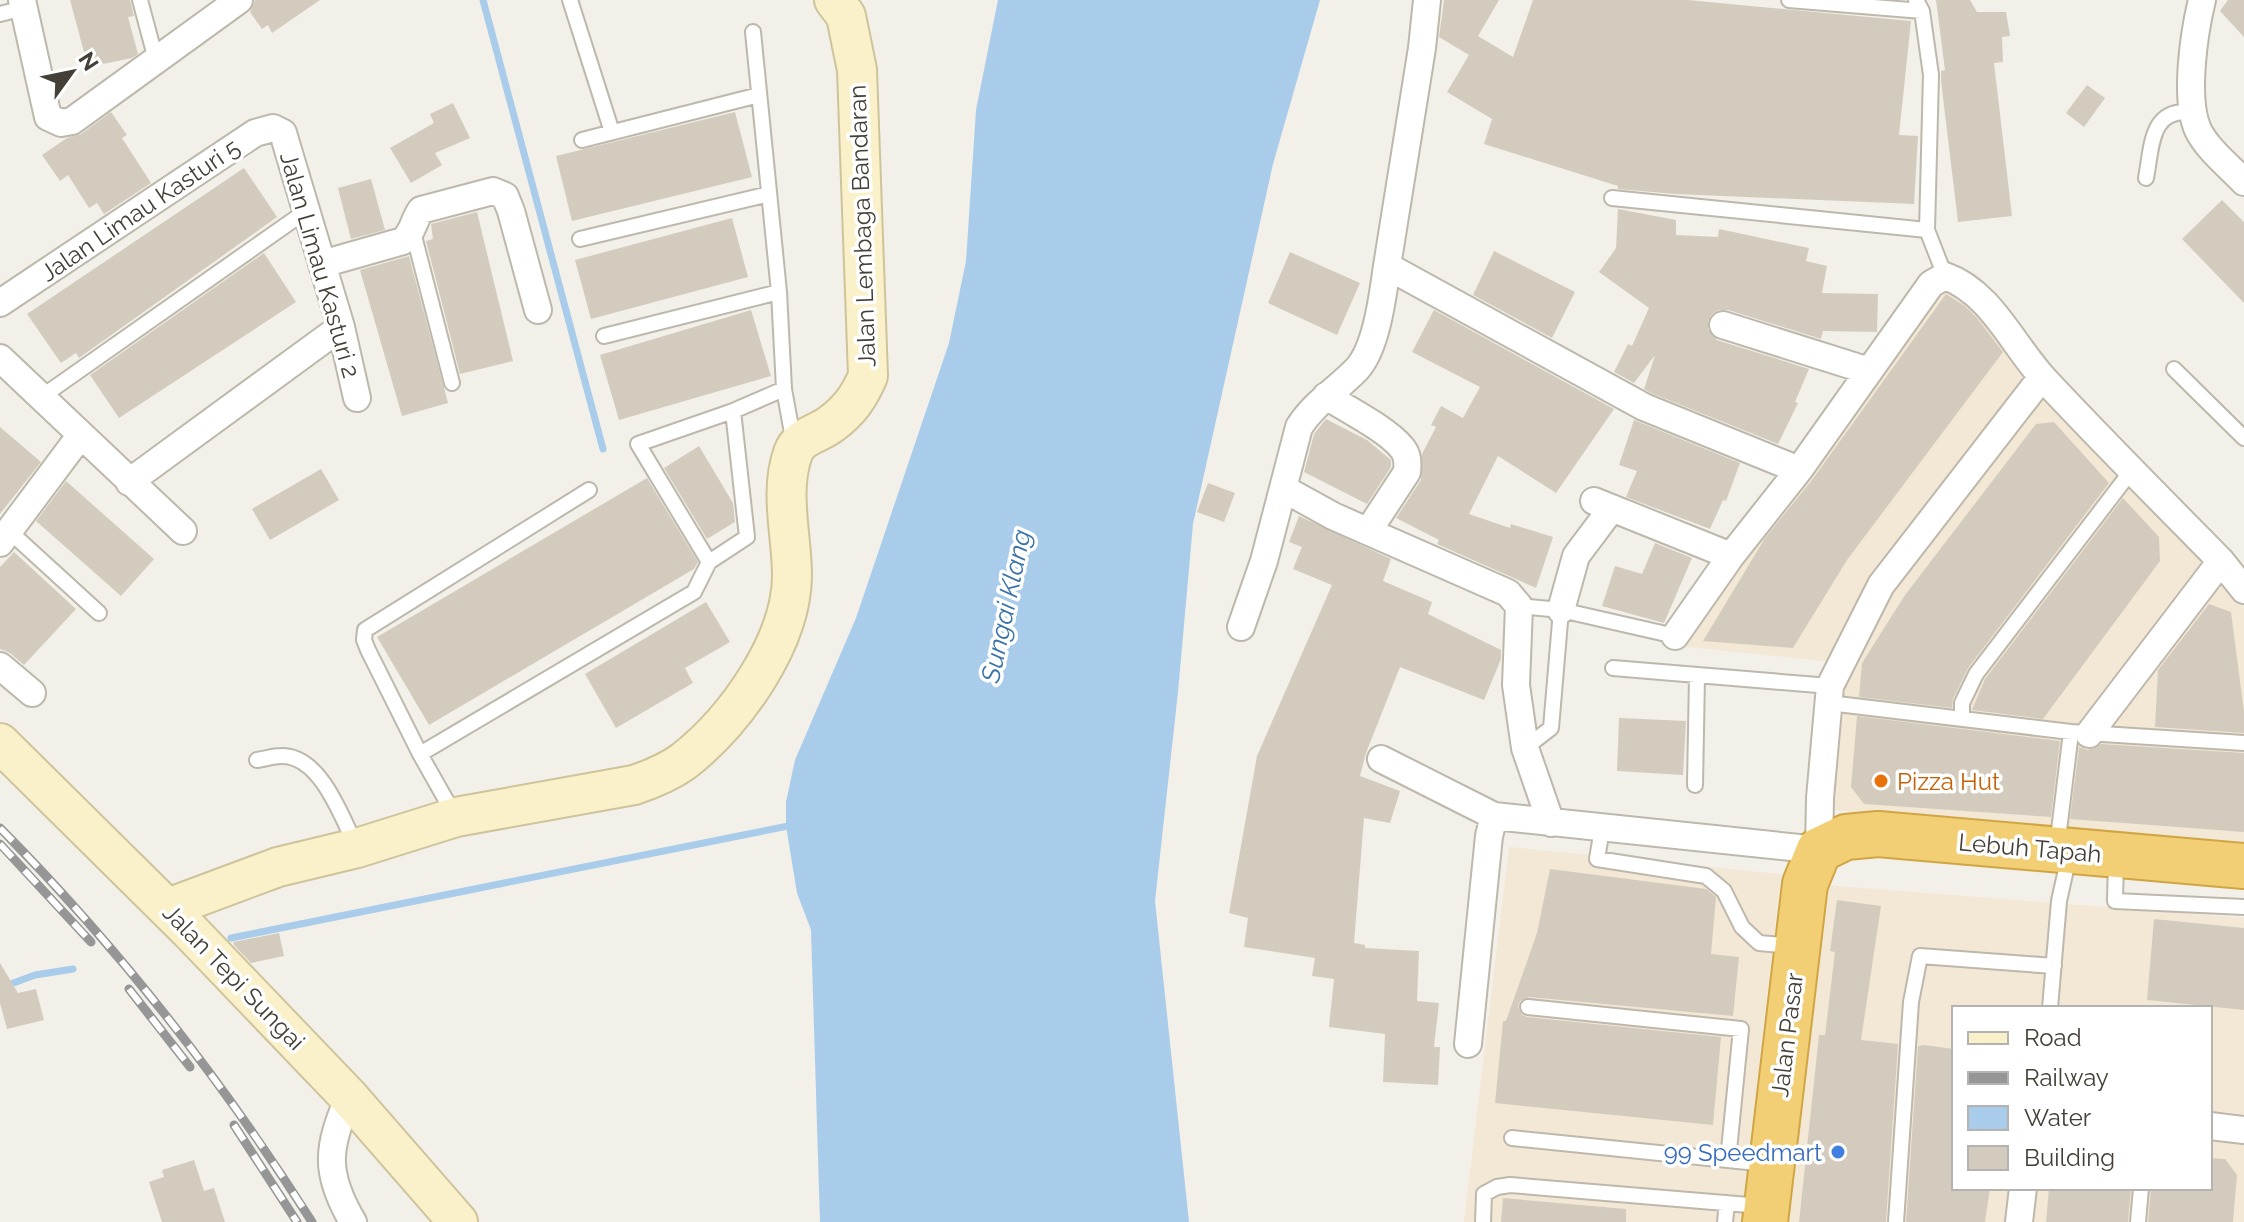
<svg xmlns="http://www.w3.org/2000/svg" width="2244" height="1222" viewBox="0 0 2244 1222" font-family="Raleway,sans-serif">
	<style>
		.commercial { fill: #f3e8d5; fill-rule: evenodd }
		.water { fill: #a9ccea }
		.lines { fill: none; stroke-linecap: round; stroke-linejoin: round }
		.stream { stroke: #a9ccea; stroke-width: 7 }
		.building { fill: #d3ccbe }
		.lane-casing { stroke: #bdb8ab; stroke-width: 18 }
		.street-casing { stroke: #bdb8ab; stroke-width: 30 }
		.secondary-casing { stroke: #cec49b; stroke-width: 42 }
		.highway-casing { stroke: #d0a544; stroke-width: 48 }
		.lane { stroke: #fff; stroke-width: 14 }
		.street { stroke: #fff; stroke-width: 26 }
		.secondary { stroke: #faf1ca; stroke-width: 38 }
		.highway { stroke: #f2cf74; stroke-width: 44 }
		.rail-casing { stroke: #969696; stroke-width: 9 }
		.rail { stroke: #fff; stroke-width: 6; stroke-dasharray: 18; stroke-linecap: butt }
		.food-dot { fill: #e8710a; stroke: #fff; stroke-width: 3 }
		.shop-dot { fill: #3f7fe0; stroke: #fff; stroke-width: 3 }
		.labels { text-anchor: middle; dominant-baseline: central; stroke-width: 7; stroke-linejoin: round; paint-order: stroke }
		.street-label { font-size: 24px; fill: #454037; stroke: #fff }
		.food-label { font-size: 24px; fill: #c56008; stroke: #fff; text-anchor: start }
		.shop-label { font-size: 24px; fill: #366cbe; stroke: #fff; text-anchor: end }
		.water-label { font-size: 26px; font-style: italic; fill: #3973a8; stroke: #fff }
	</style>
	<rect width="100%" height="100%" fill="#f2f0e8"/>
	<path class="commercial" d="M1958,289L2238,597L2244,608V849L1832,810L1843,686L1851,664L1679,646L1937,290Z
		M1509,847L1781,874L1741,1222H1464Z
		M1825,885L2244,918V1222H1786ZM1954,1008H2210V1188H1954Z"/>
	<path class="water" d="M998,0H1320L1273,164L1193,524L1178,692L1155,901L1189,1222H820L811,930L797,893L786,826V802L795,760L856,618L949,343L966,261L976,110Z"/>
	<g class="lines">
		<path class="stream" d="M483,0L603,449
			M231,938L793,825
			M0,988L35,975L73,969"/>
	</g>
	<path class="building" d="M70,0H130L134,16L128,17L138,54L132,58L88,67Z
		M255,0H320L272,33L268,25L262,29L250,12Z
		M1444,0H1499L1478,36L1513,57L1533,0H1688L1911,21L1899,135L1918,136L1914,204L1675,194L1618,189V186L1484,144L1492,119L1447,92L1469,55L1439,37Z
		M1936,0H1970L1977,12H2006L2010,36L2002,37L2003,62L1994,63L2012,216L1958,222L1941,81V71L1945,70Z
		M2228,0H2244V37L2220,11Z
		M2087,85L2105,98L2084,127L2066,113Z
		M453,103L470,138L435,153L442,165L411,183L390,148L434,123L430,114Z
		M111,112L127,135L122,138L151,183L104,214L97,203L89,208L68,175L60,181L42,155L67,138L81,134Z
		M735,112L752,177L572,221L556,156Z
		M244,168L277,217L79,358L76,353L61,363L27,314Z
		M371,179L385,230L351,239L338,188Z
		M2222,200L2244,222V303L2182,239Z
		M1618,209L1676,220V235L1718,237L1719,229L1809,248L1806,261L1827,266L1822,293L1878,294L1877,332L1823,331L1821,339L1728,310H1719L1712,314L1708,321V329L1717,340L1809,369L1795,402L1798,403L1778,444L1651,393L1644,389L1655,355L1634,383L1614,372L1628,344L1632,346L1649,308L1599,272L1616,248Z
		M477,212L513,361L460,374L426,241L433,239L431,224Z
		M732,218L748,277L591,319L575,260Z
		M1494,251L1575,292L1552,338L1473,295Z
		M1290,252L1360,283L1337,335L1268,303Z
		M264,253L296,302L119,418L90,375Z
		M409,256L448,403L402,416L360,270Z
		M1946,294L1965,306L1977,318L2003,352L1847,560L1793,648L1703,641L1765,538L1812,480Z
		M751,310L771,376L619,420L600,355Z
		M1434,310L1614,409L1556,493L1498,456L1469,514L1510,528L1511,524L1553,537L1536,588L1437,544L1439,540L1396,518L1421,480L1422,454L1436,427L1431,425L1441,406L1463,418L1480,387L1412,352Z
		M1326,419L1367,440L1391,460V467L1367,504L1304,472L1314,434Z
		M1634,420L1740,463L1726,501L1723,500L1710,529L1626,497L1637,471L1619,465Z
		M2054,422L2109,483L1968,668L1953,699L1952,708L1859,697L1862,663L1905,595L2036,424Z
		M0,427L41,462L0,514Z
		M699,446L733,503L735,522L707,539L664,468Z
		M321,469L339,500L270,540L252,509Z
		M647,478L698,562L694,569L429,725L377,637Z
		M66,481L154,559L121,596L36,521Z
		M1208,483L1235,493L1224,522L1197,512Z
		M2123,498L2159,537L2160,561L2043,719L1972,710L1985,679Z
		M1299,516L1391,559L1383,581L1432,602L1428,614L1501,650V659L1484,700L1400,667L1366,753L1360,776L1400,791L1390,823L1364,818L1354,943L1365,945V948L1419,951L1417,1001L1439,1003L1434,1047H1440L1438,1085L1383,1082L1385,1034L1329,1027L1334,979L1312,976L1315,958L1244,947L1248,918L1229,913L1257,756L1332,585L1293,569L1302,547L1289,542Z
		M1655,543L1692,558L1664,623L1602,606L1615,566L1642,574Z
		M14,552L76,609L24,665L10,653L0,649V567Z
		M706,602L730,642L685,668L693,683L616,728L585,674Z
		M2209,604L2231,612L2244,712V733L2155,727L2158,670Z
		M1857,716L2060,741L2051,817L1864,804L1851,787Z
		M1619,718L1686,721L1683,775L1617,771Z
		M2101,744L2244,753V832L2070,819L2079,747L2088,750Z
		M1550,869L1706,889L1716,897L1711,954L1739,957L1733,1016L1529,997L1520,1001L1518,1007L1522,1015L1527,1017L1721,1037L1713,1125L1495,1103L1503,1021H1506L1537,933Z
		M1837,900L1881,906L1861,1040L1898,1044L1886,1222H1799L1819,1035H1825L1835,952L1830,951Z
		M2154,919L2244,928V1010L2147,1000Z
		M279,933L284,956L251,963L234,945L233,942Z
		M0,963L18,993L36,989L44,1020L7,1029L0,1003Z
		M1924,1045L1954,1049V1188H1990L1985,1222H1906L1918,1046Z
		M2210,1158L2225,1159L2237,1175L2233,1222H2148L2151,1188H2210Z
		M194,1160L204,1191L214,1188L225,1222H162L149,1182L164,1177L162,1170Z
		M2049,1188H2131L2128,1222H2046Z
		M1503,1198L1626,1209V1222H1501Z"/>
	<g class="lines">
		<g class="lane-casing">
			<path id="lane" d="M140,0L156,60
				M570,0L612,132
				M1789,0L1922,11
				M1916,0L1922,11L1931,75L1927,230L1945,276
				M0,14L24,8
				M753,32L779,292L784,389L794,444
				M582,140L759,95
				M2146,178C2152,147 2150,106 2193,113
				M1612,198L1927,230
				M413,232L452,383
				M580,239L769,194
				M604,336L779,292
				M2174,369L2244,438
				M40,398L306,211
				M7,529L99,613
				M709,562L638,444L733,411L784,389
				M1519,606L1561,610L1675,636
				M1613,668L1830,686
				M1829,703L2071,732L2244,743
				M1962,719V703L1976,674L2132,470
				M1525,748L1551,728L1561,610
				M420,754L694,592L709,562L747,537L733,411
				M257,760C265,759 273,756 281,756C321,755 342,818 357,848
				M1695,785L1697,676
				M455,816L420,754L368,650L364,640L365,630L589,490
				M1602,829L1597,859L1706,876L1724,891L1742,927L1759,943L1793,946
				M2057,847L2071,732
				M2116,860L2115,901L2244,907
				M1528,1007L1741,1029L1728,1160
				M2050,1008L2059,901L2069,856
				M1512,1138L1767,1164
				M1483,1222L1484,1194L1497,1187L1510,1185L1761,1206
				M1725,1222L1727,1203
				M1896,1222L1911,1002L1920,956L2054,966
				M2138,1222L2141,1188"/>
		</g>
		<g class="street-casing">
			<path id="street" d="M22,0L48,117L61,123L72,121L239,0
				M1427,0L1422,48L1387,266L1644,407L1799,470
				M2202,0C2194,33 2184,99 2198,130C2208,150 2229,166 2244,182
				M322,264L403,241C414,231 413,221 421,210L493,191L505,196L511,211L538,310
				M0,303L255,133L273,128L283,133L341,327L357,398
				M1723,325L1869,371
				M0,358L183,531
				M1326,396C1347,409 1388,430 1402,448C1408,455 1408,463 1407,472L1369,530
				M129,482L341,327
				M1284,489L1333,516L1508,593L1519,606L1516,685L1525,748L1551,823
				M1594,501L1731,556
				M0,543L80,436
				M1561,610L1576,556L1612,508
				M1241,627L1264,561L1299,427C1314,403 1338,389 1357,369C1377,347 1383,294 1387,266
				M1675,636L1731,556L1799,470L1931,284L1945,276C1991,292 2013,346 2045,380C2103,442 2162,501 2221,561L2244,590
				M0,666L32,693
				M2089,734L2221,561
				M1381,759L1494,816L1819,850L1820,798L1830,686L1881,585L2042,377
				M1468,1044L1489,836L1494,816
				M349,1097C327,1148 324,1173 353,1222
				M2210,1126L2244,1130
				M2019,1222L2023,1188"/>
		</g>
		<g class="secondary-casing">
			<path id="secondary" d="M0,743L190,931L349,1097L458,1222
				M168,908L278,867L357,848L456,817L634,785C652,779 669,772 684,761C735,721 792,642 792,575C792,536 779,492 793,453C799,436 818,434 831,424C849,411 859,397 868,376L857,70L846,16L834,0"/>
		</g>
		<g class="highway-casing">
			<path id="highway" d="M1765,1222L1805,884L1819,850L1846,837L1878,834L2244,866"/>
		</g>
		<use href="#lane" class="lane"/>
		<use href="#street" class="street"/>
		<use href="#secondary" class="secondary"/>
		<use href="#highway" class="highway"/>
		<g class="rail-casing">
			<path id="rail" d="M0,828C118,947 222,1080 312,1222
				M0,844L91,942
				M129,989L190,1067
				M234,1125L297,1222"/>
		</g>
		<use href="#rail" class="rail"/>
	</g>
	<circle class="food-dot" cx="1881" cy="781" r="8"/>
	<circle class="shop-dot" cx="1838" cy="1152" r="8"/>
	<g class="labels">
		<g class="street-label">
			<text transform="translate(140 210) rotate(-34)">Jalan Limau Kasturi 5</text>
			<text transform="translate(862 226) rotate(-92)">Jalan Lembaga Bandaran</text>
			<text transform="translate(320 265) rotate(74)">Jalan Limau Kasturi 2</text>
			<text transform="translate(2030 848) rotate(5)">Lebuh Tapah</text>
			<text transform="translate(234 977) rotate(46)">Jalan Tepi Sungai</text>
			<text transform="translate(1787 1035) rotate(-83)">Jalan Pasar</text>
		</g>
		<g class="food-label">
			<text x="1897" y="781">Pizza Hut</text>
		</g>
		<g class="shop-label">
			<text x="1822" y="1152">99 Speedmart</text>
		</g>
		<g class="water-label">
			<text transform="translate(1006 606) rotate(-78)">Sungai Klang</text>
		</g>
	</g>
	<rect x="1952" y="1006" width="260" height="184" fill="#ffffff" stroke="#b5b3af" stroke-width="2"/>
	<rect x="1968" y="1032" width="40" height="12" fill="#faf1ca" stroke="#b5b3af" stroke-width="2"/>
	<text x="2024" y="1046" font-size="24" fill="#454037">Road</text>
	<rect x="1968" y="1072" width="40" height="12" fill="#969696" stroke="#b5b3af" stroke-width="2"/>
	<text x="2024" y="1086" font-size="24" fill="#454037">Railway</text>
	<rect x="1968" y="1106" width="40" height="24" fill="#a9ccea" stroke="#b5b3af" stroke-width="2"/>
	<text x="2024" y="1126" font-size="24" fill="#454037">Water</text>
	<rect x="1968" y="1146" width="40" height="24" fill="#d3ccbe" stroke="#b5b3af" stroke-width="2"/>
	<text x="2024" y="1166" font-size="24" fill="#454037">Building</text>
	<g transform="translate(72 72) rotate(57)" stroke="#ffffff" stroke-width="6" paint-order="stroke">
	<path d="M0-6L14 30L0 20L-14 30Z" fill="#454037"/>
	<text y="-12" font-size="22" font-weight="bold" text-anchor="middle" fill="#454037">N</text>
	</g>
</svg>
